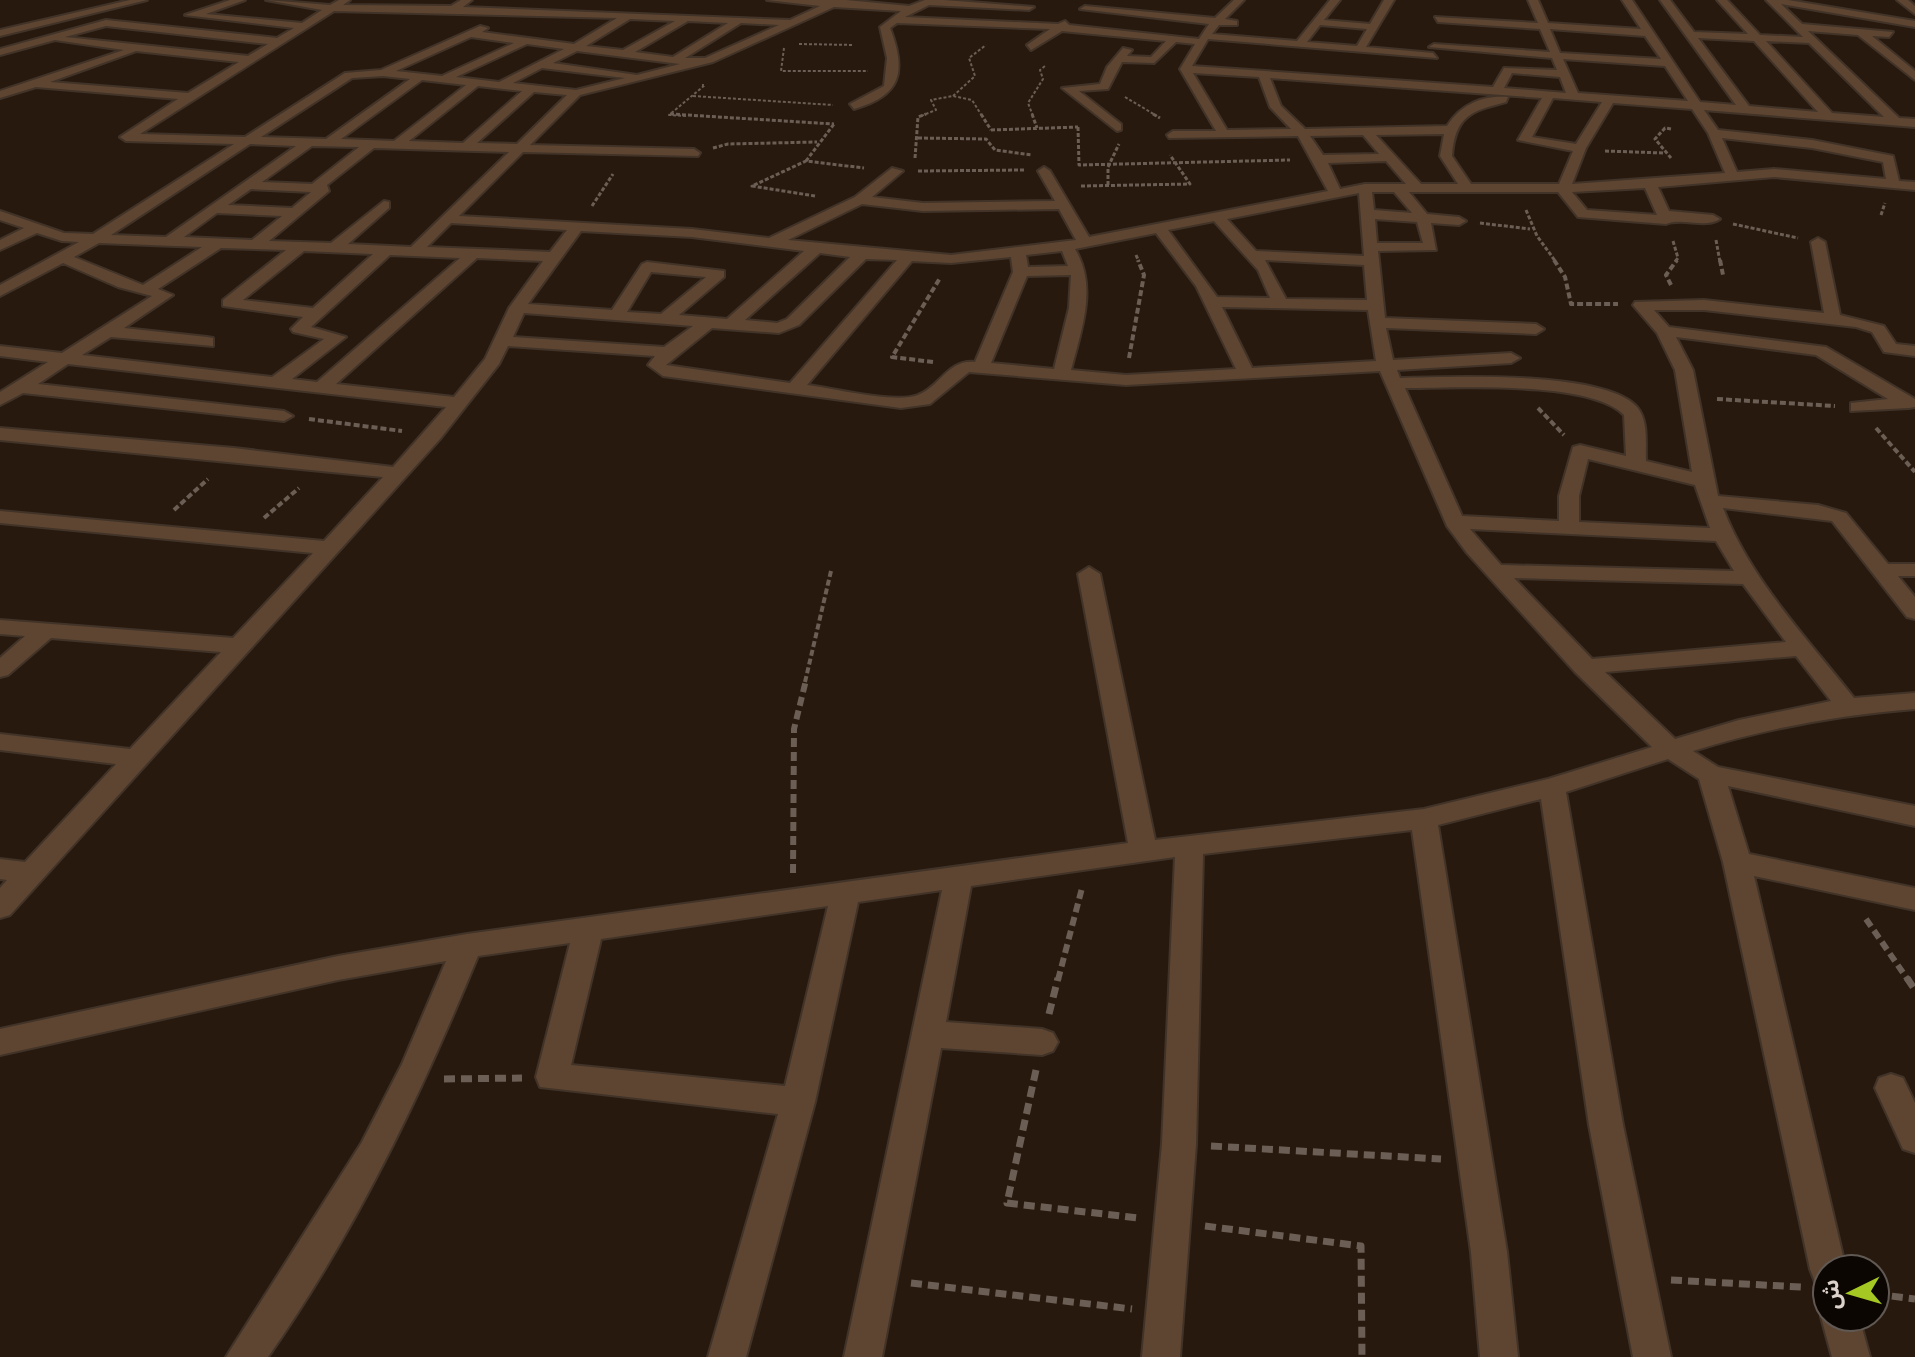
<svg xmlns="http://www.w3.org/2000/svg" width="1915" height="1357" viewBox="0 0 1915 1357" font-family="'PT Sans','Noto Sans Arabic',sans-serif">
	<style>
		.lines { fill: none; stroke-linecap: round; stroke-linejoin: round }
		.minor-casing { stroke: #413328; stroke-width: 4 }
		.path-far4 { stroke: #6b5e54; stroke-width: 2; stroke-dasharray: 3 2; stroke-linecap: butt }
		.path-far3 { stroke: #6b5e54; stroke-width: 3; stroke-dasharray: 4 2; stroke-linecap: butt }
		.path-far2 { stroke: #6b5e54; stroke-width: 4; stroke-dasharray: 6 3; stroke-linecap: butt }
		.path-far1 { stroke: #6b5e54; stroke-width: 6; stroke-dasharray: 9 5; stroke-linecap: butt }
		.path { stroke: #6b5e54; stroke-width: 7; stroke-dasharray: 11 6; stroke-linecap: butt }
		.minor { fill: #5e4531; fill-rule: evenodd }
	</style>
	<rect width="100%" height="100%" fill="#28190e"/>
	<g class="lines">
		<g class="minor-casing">
			<path id="minor" d="M130,0H147L0,36V30Z
				M230,0H245L206,14L302,23L322,10L266,0L330,5L339,0H350L343,5L451,6L461,0H472L463,7L790,20L820,6L767,0H846L909,6L925,0H944L1034,7L1029,10L929,5L905,17L1058,24L1065,21L1069,25L1199,39L1209,24L1080,9L1085,6L1215,18L1234,0H1244L1225,19L1237,21V25H1219L1212,34L1297,41L1330,0H1340L1324,20L1370,24L1384,0H1394L1366,47L1433,53L1437,58L1208,39L1192,66L1493,87L1504,68L1557,70L1552,58L1429,47L1434,44L1550,52L1540,29L1438,22L1435,17L1538,23L1528,0H1538L1548,23L1641,29L1622,0H1632L1700,102L1736,105L1660,0H1670L1694,32L1748,34L1717,0H1727L1760,35L1803,37L1766,0H1788L1915,21V27L1781,4L1802,24L1893,32L1889,37L1872,36L1915,71V80L1858,35L1808,31L1899,118L1915,119V127L1704,110L1718,130L1812,140L1893,156L1899,181L1915,182V190L1774,177L1658,187L1669,211L1713,215L1720,219C1705,229 1682,217 1666,224L1578,217L1558,192H1409L1427,214L1459,217L1466,221L1459,225L1431,223L1436,250L1378,251L1385,318L1536,324L1544,329L1536,334L1386,328L1393,360L1511,353L1520,358L1511,363L1397,370L1400,378C1450,377 1604,370 1637,407C1649,421 1645,445 1646,461L1692,472L1675,370L1657,333L1633,305L1635,302L1704,300L1824,313L1811,242L1818,238L1825,242L1840,315L1884,326L1896,344L1915,346V356L1884,352L1872,332L1856,327L1704,310H1654L1669,327L1826,347L1915,399V407L1909,408L1851,411V403L1888,399L1816,355L1676,337L1693,370L1718,496L1818,505L1846,513L1888,564H1915V576H1898L1915,597V619L1907,617L1832,521L1723,508C1750,579 1807,638 1854,698L1915,693V709C1839,715 1766,728 1693,751L1718,767L1915,806V826L1728,786L1749,854L1915,888V910L1754,876L1846,1269H1827V1286L1815,1282L1810,1269L1723,862L1699,779L1668,759L1566,792L1623,1125L1671,1357H1633L1589,1125L1541,799L1438,825L1507,1252L1518,1357H1480L1471,1252L1412,830L1203,854L1196,1144L1180,1357H1142L1162,1144L1175,857L971,886L946,1022L1042,1029L1053,1033L1058,1042L1053,1051L1042,1055L941,1048L882,1357H844L942,890L858,902L815,1102L746,1357H708L778,1114L540,1087L536,1077L570,943L478,956C420,1097 356,1231 268,1357H226L362,1142L402,1064L446,961L338,980L0,1055V1029L338,956L467,934L1128,843L1078,574L1089,567L1100,574L1155,840L1424,809L1548,779L1652,747L1575,672L1467,553L1447,526L1380,371L1126,385L969,372L930,404L901,408L663,376L648,365L655,356L508,346L499,364L440,439L10,915L0,918V888L7,880L0,879V859L25,862L116,764L0,750V734L130,749L221,652L51,638L8,675L0,677V658L25,636L0,634V620L233,638L313,553L0,523V511L324,541L383,477L0,440V428L234,448L393,467L446,407L68,364L38,384L284,411L293,416L284,421L23,393L0,405V392L48,362L0,356V346L62,353L152,296L118,287L63,263L0,296V285L79,242L62,241L37,233L0,250V240L24,228L0,220V211L64,233L93,234L234,144L126,141L120,137L178,99L36,87L0,98V91L124,50L55,40L0,55V49L106,20L277,38L294,28L185,15ZM834,7L901,11L880,27L887,58L884,86L850,104L854,109C901,96 907,72 890,28L897,23L1050,29L1027,45L1031,50L1062,31L1166,41L1151,57L1127,56L1132,50L1123,48L1107,67L1100,84L1062,88L1117,131L1121,130V124L1079,91L1108,89L1122,62L1154,63L1176,42L1195,44L1180,69L1216,131H1173L1167,135L1169,138L1298,136L1328,191L1089,237L1050,171L1044,167L1038,171L1055,201L923,203L872,197L903,171L892,168L855,197L769,238L692,229L459,216L523,152L698,156L700,153L694,149L530,145L580,95L713,62ZM334,11L617,18L574,44L482,32L488,28L480,26L381,70L345,73L245,137L140,134ZM630,19L675,21L623,50L586,46ZM688,21L728,23L673,57L635,52ZM741,23L779,25L705,58H685ZM1320,25L1367,29L1357,46L1307,42ZM106,26L268,44L248,56L65,37ZM1550,29L1645,36L1661,59L1560,53ZM471,37L514,43L442,76L396,71ZM1698,38L1754,41L1818,112L1749,106ZM1766,41L1809,43L1884,117L1832,113ZM527,44L564,49L499,82L456,77ZM136,51L239,62L188,93L50,82ZM577,51L680,64L637,75L553,63ZM1563,59L1665,66L1688,101L1578,93ZM542,68L625,78L576,90L513,83ZM1193,73L1259,77L1270,107L1291,129L1227,130ZM1512,73L1560,77L1566,93L1504,88ZM383,76L410,79L326,139L261,137L352,78ZM1270,78L1542,98L1518,140L1573,151L1559,184H1471L1452,156C1455,115 1472,111 1506,102L1508,97C1483,95 1461,104 1447,126L1305,129L1281,106ZM422,80L466,85L394,141L341,139ZM478,86L522,91L463,143L409,141ZM534,92L567,95L517,144L477,143ZM1553,98L1602,102L1576,144L1532,137ZM1613,103L1692,109L1708,133L1725,173L1572,184L1586,148ZM1444,134L1440,156L1458,184H1421L1376,135ZM1363,135L1379,154L1323,155L1310,136ZM1722,138L1812,148L1883,162L1886,179L1774,169L1737,172ZM250,144L296,146L166,237L111,235ZM312,146L359,147L312,184L262,182ZM374,148L509,152L411,247L348,244L389,208V202L384,201L331,243L269,241L329,191L327,185ZM1386,161L1406,184H1365L1340,189L1328,163ZM1645,188L1657,215L1587,210L1572,192ZM251,189L311,192L292,208L228,205ZM1372,192H1394L1412,213L1374,210ZM1359,193L1364,256L1256,251L1227,219ZM862,204L923,211L1059,209L1076,240L951,255L788,240ZM217,213L282,216L252,240L184,237ZM1375,219L1417,222L1423,243H1377ZM1214,221L1258,270L1270,298L1217,297L1168,230ZM451,223L567,230L550,252L427,247ZM581,231L692,237L804,251L727,319L679,315L724,277V271L647,262L642,264L612,310L528,304ZM1156,233L1196,286L1236,369L1126,375L1071,370C1081,330 1098,287 1075,249ZM99,243L202,247L143,285L74,257ZM221,248L286,250L223,300V306L303,317L291,329L293,332L324,339L272,377L82,355L111,337L213,346V338L207,337L124,328L173,295L158,289ZM304,251L373,254L313,308L243,300ZM1062,251L1068,266L1028,267L1026,255ZM820,253L850,257L787,319L777,323L745,320ZM390,255L460,258L317,382L292,379L346,337L311,327ZM1011,257L1013,272L975,362C948,359 940,387 918,395C895,404 833,388 807,385L912,261L951,263ZM477,258L543,261L509,308L485,359L454,397L336,384ZM866,259L897,260L790,383L666,365L712,328L779,333L799,325ZM1265,260L1364,265L1367,300L1286,299ZM651,272L706,277L661,314L627,312ZM1071,275L1069,308L1054,369L991,363L1027,276ZM1222,307L1368,310L1376,361L1252,368ZM524,313L693,326L664,347L513,337ZM1405,388C1454,388 1590,380 1624,415L1626,456L1580,445L1573,447L1559,496V521L1462,516ZM1588,459L1695,485L1710,528L1579,522V496ZM1470,529L1716,541L1734,571L1501,565ZM1514,578L1743,584L1786,642L1592,659ZM1796,656L1831,701L1739,720L1675,739L1605,672ZM828,906L785,1086L571,1065L601,939Z
				M1897,0H1908L1915,6V14Z
				M1891,1074L1903,1078L1915,1103V1153L1903,1149L1875,1088L1879,1078Z
				M1827,1304V1317H1859L1870,1357H1832L1821,1317Z"/>
		</g>
		<path class="path-far4" d="M799,44L854,45
			M784,48L781,71H868
			M693,96L833,105
			M953,96L975,76L969,58L986,45
			M1125,97L1157,116
			M686,116L669,115L705,85H702
			M921,116L936,110L931,100L953,96L972,100L982,116
			M1033,116L1028,103L1043,79L1040,70L1045,66"/>
		<path class="path-far3" d="M670,114L834,124
			M981,114L991,130
			M1032,114L1037,128
			M1153,114L1160,118
			M1078,127L1079,165L1290,160
			M1671,129L1665,128L1655,139L1671,158
			M991,130L1078,127
			M918,138L986,139L995,150L1032,155
			M713,148L728,144L817,142
			M1605,151L1664,153
			M915,158L918,117L926,114
			M806,161L834,124
			M918,171L1024,170
			M1108,185V167L1119,144
			M1081,186L1190,184L1170,155
			M815,196L752,186L806,161L864,168
			M592,206L613,174
			M1526,210L1537,236L1556,262
			M1881,215L1885,203
			M1480,223L1530,229
			M1733,224L1798,238
			M1716,240L1720,262
			M1673,241L1678,258L1675,262
			M1136,255L1139,262"/>
		<path class="path-far2" d="M1554,260L1565,277L1571,304H1618
			M1720,260L1723,275
			M1671,285L1666,275L1677,260
			M1129,358L1144,275L1138,260
			M933,362L892,357L940,278
			M1717,399L1835,406
			M1538,408L1564,435
			M309,419L402,431
			M1876,428L1915,472
			M174,510L208,479
			M264,518L299,488
			M805,682L831,571"/>
		<path class="path-far1" d="M793,873L794,729L806,680
			M1866,919L1908,980
			M1058,980L1082,888"/>
		<path class="path" d="M1907,978L1915,990
			M1049,1014L1058,978
			M1036,1070L1007,1203L1139,1218
			M444,1079L522,1078
			M1211,1146L1441,1159
			M1205,1226L1361,1246L1362,1357
			M1671,1280L1801,1287
			M911,1283L1132,1309
			M1875,1294L1915,1299"/>
		<use href="#minor" class="minor"/>
	</g>
	<g transform="translate(1851 1293) rotate(265)"><circle r="38" fill="#0c0603" stroke="#5f5853" stroke-width="2"/>
	<path d="M0-6L14 30L0 20L-14 30Z" fill="#a5c822"/>
	<text y="-12" font-size="22" font-weight="bold" text-anchor="middle" fill="#dcd2cb">ش</text>
	</g>
</svg>
